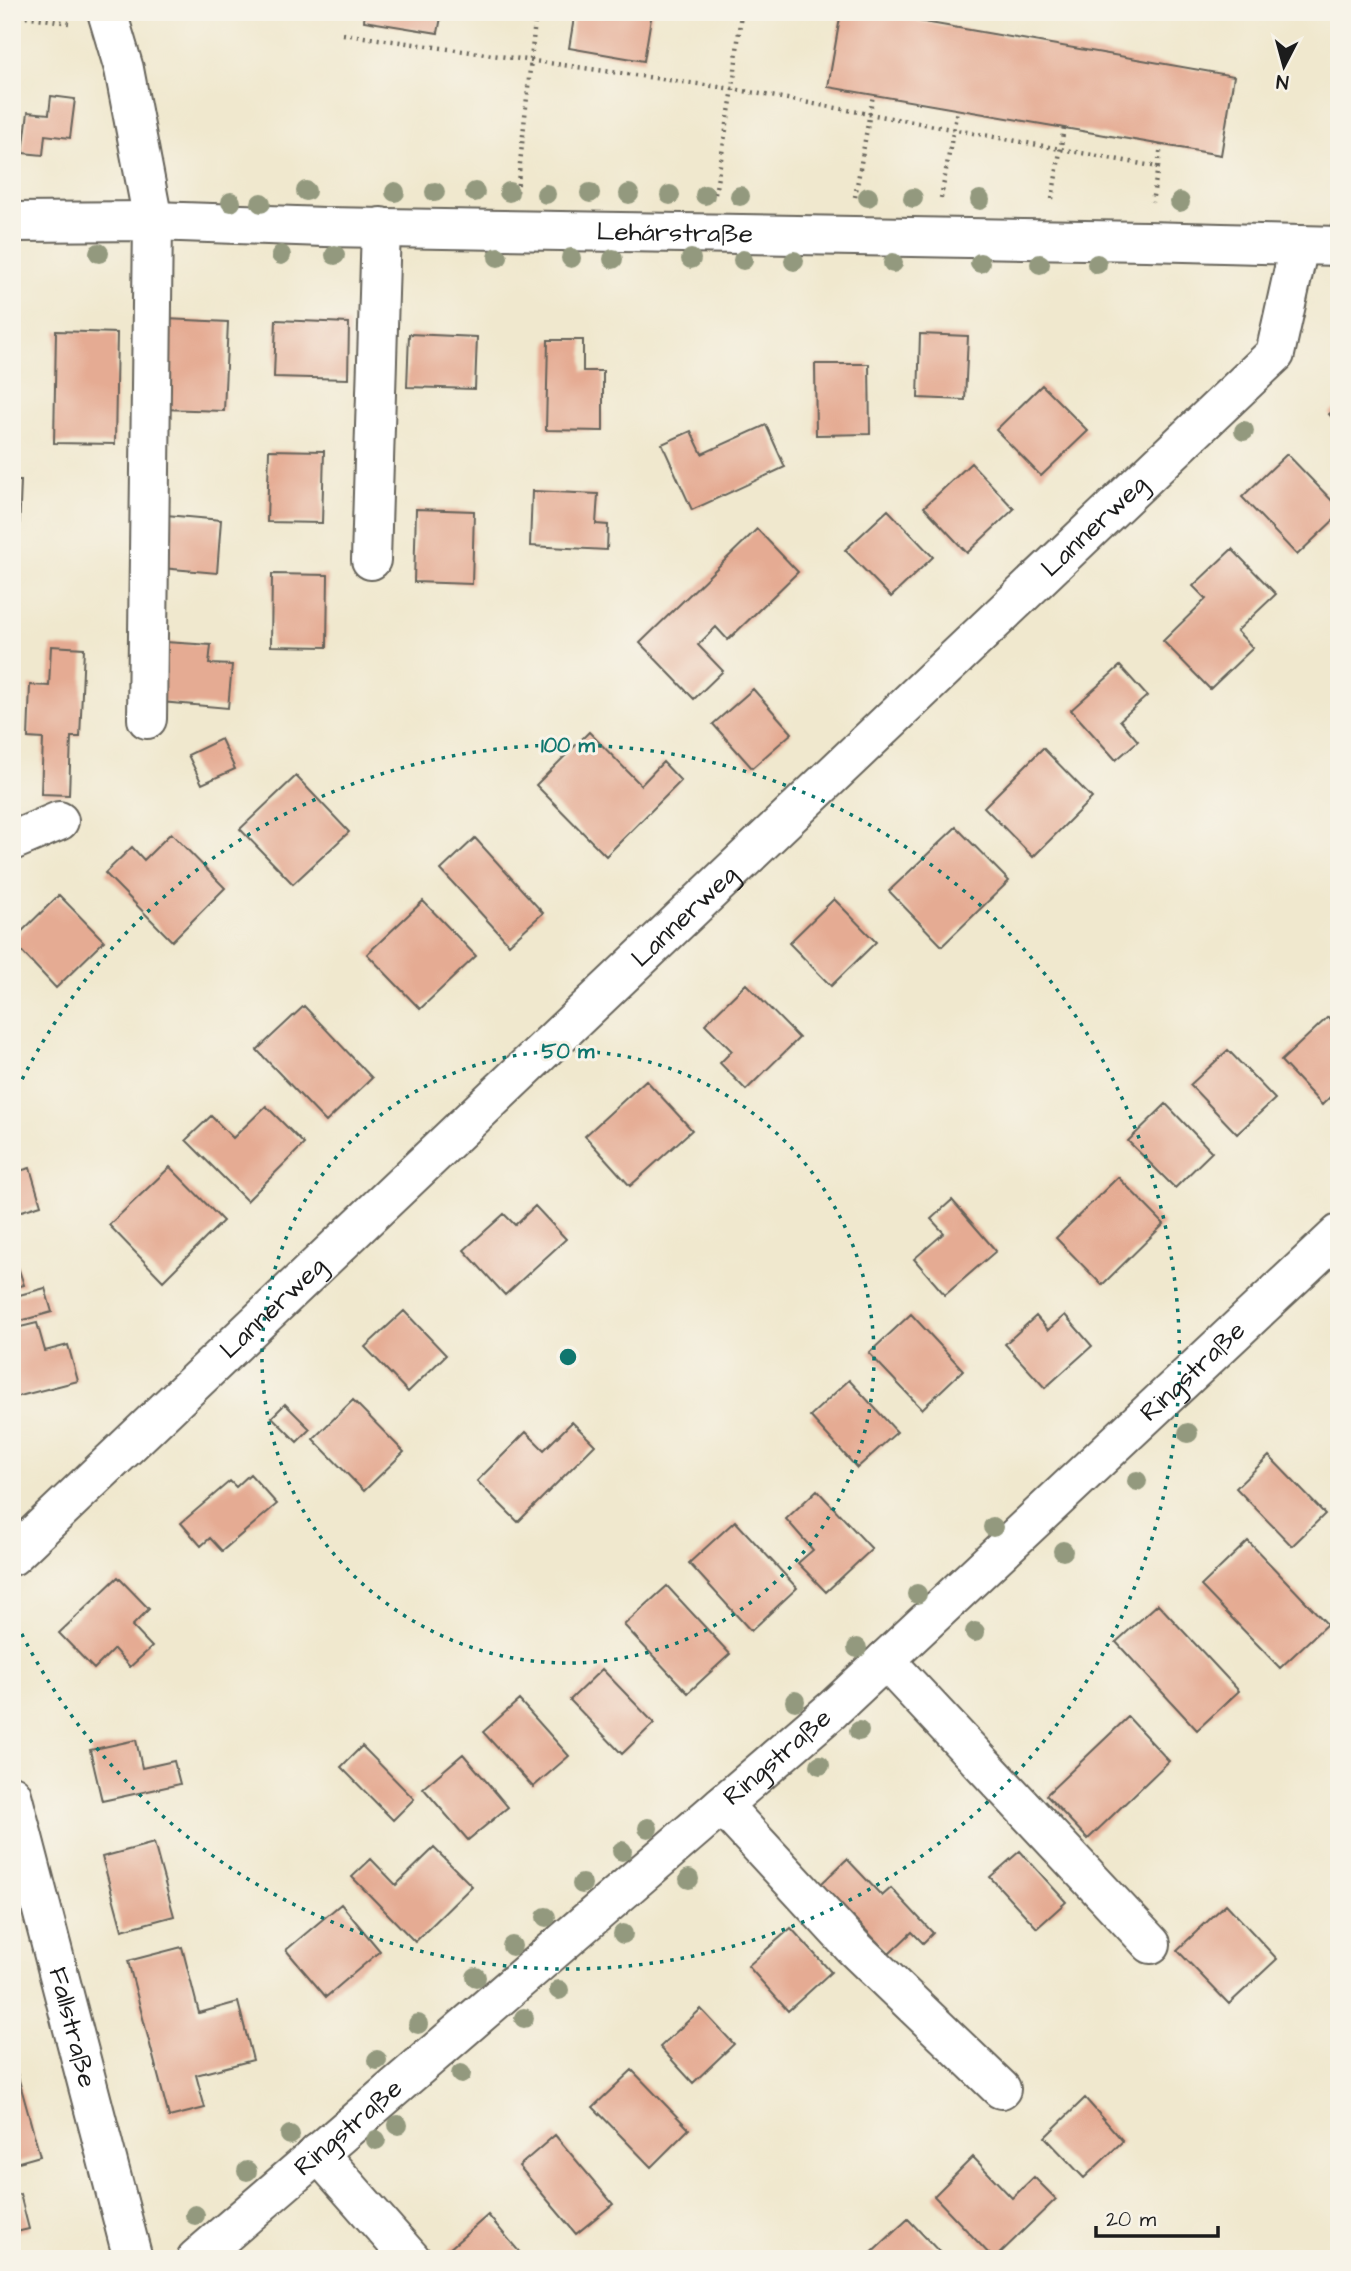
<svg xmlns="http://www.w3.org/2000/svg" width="1351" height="2271" viewBox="0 0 1351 2271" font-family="'Architects Daughter',sans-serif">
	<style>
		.building { fill: #e5ab93 }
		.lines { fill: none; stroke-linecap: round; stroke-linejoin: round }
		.minor-casing { stroke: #66635a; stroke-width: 42 }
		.path { stroke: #66635a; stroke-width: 4.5; stroke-dasharray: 2 5; stroke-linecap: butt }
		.minor { stroke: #fff; stroke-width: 38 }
		.rail { stroke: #1c1c1c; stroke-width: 5 }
		.tree { fill: #93997e }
		.ring { fill: none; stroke: #0f766e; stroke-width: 3.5; stroke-dasharray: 3.5 7 }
		.labels { text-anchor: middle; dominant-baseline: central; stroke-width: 6; stroke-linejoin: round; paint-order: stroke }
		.street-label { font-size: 26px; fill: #1c1c1c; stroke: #f7f3e8 }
		.centre { fill: #0f766e; stroke: #f7f3e8; stroke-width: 3.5 }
		.ring-label { font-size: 21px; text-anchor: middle; font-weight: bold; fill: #0f766e; stroke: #f7f3e8; stroke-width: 6; stroke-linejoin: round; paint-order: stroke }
	</style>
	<rect width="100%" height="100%" fill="#f7f3e8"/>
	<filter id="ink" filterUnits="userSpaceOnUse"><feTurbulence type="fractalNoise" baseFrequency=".0143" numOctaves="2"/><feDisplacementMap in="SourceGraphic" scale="14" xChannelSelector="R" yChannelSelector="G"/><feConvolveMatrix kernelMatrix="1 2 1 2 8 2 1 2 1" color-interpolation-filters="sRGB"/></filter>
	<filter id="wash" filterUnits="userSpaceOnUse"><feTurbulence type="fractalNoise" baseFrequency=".00686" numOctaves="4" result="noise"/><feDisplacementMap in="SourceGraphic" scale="28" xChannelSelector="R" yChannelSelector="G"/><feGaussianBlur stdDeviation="1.57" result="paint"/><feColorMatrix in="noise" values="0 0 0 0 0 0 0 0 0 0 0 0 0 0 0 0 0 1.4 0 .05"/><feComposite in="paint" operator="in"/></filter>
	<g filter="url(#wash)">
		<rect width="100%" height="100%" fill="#f0e8ce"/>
		<g id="blocks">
			<path class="building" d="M365,12H442L438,33L364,21Z
				M575,12H652L644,61L569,48Z
				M841,12H867L1234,76L1221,155L828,87Z
				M51,96L75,99L70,138L45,135L43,155L23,153L28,112L49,114Z
				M166,319L228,322L224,411L162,409Z
				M276,320L349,323L348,379L274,377Z
				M56,331L117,333L115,444L54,443Z
				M409,334L477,337L475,389L407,387Z
				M920,334L968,336L965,400L918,398Z
				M548,340H583V371H603V431L546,430Z
				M815,364H869L870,434L816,435Z
				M1042,385L1088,431L1041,476L996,430Z
				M1339,406V425L1329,414Z
				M766,425L785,467L692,510L662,444L691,431L702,454Z
				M269,450L324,451L322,523L267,522Z
				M1287,454L1339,508V515L1297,555L1242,497Z
				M971,463L1014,509L967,553L924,507Z
				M12,481H21L19,532H12Z
				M532,491L598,494L596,524L608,525L607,550L530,546Z
				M416,509L474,511L472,584L414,582Z
				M888,510L933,557L891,597L845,550Z
				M166,515L221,520L217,573L162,568Z
				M757,529L798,572L728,640L716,627L698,645L723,671L694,699L640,643Z
				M1232,549L1276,594L1237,631L1253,648L1210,689L1163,641L1206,599L1193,586Z
				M272,574L328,575L327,647L271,646Z
				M165,642L211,645L209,664L232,665L228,708L161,702Z
				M51,646L84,648L80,737H71L69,795L41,794L43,739L28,738L30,685L49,686Z
				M1120,666L1147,696L1120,720L1138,741L1116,760L1071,710Z
				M753,689L792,733L752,768L713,724Z
				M589,732L641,785L663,762L681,781L606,856L536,785Z
				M221,739L235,769L202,784L188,755Z
				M1043,748L1092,798L1033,857L984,807Z
				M296,776L349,832L293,884L240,829Z
				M956,827L1009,881L942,946L889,891Z
				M171,833L225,888L172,941L105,873L132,847L144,860Z
				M475,838L543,913L509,944L441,870Z
				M59,895L104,941L56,988L12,941Z
				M834,899L876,942L831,986L789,943Z
				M423,901L476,956L420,1009L367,954Z
				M746,984L799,1038L746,1090L720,1063L732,1051L705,1024Z
				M304,1006L372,1078L326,1122L257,1050Z
				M1328,1017L1339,1029V1088L1322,1105L1281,1061Z
				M1228,1050L1275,1099L1237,1134L1190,1085Z
				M646,1080L692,1130L630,1186L585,1136Z
				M1166,1104L1212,1152L1175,1188L1128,1141Z
				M266,1106L304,1144L247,1201L186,1140L211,1116L233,1138Z
				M170,1167L223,1221L163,1281L109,1225Z
				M30,1168L41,1205L12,1214V1173Z
				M1118,1177L1164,1224L1102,1285L1056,1238Z
				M952,1200L996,1251L945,1295L914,1259L944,1233L931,1219Z
				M535,1206L566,1239L505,1295L464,1250L504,1214L515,1225Z
				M12,1249L24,1285L12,1288Z
				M45,1288L52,1312L13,1323L12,1297Z
				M404,1311L446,1355L408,1392L365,1347Z
				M911,1314L963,1370L922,1409L869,1353Z
				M1065,1315L1092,1346L1045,1388L1005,1344L1036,1316L1048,1330Z
				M37,1323L45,1351L68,1345L78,1381L12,1398V1329Z
				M849,1380L897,1432L857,1468L810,1416Z
				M353,1400L404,1452L364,1491L313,1439Z
				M285,1404L310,1429L297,1442L272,1417Z
				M572,1422L595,1445L518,1522L477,1481L526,1432L544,1450Z
				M1269,1456L1325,1514L1292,1546L1236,1488Z
				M250,1474L277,1504L222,1551L210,1538L201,1546L181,1523L230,1481L236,1487Z
				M817,1490L872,1549L826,1592L798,1563L813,1550L786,1519Z
				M735,1521L797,1588L751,1631L689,1563Z
				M1248,1541L1327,1624L1280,1668L1201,1586Z
				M118,1577L149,1609L132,1626L152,1647L130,1667L114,1649L94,1669L59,1633Z
				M667,1586L730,1654L688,1693L624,1625Z
				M1158,1604L1239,1691L1197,1730L1116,1642Z
				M602,1669L654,1723L622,1754L570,1700Z
				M519,1700L569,1756L533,1787L483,1732Z
				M1128,1717L1169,1761L1088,1839L1046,1795Z
				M136,1740L142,1768L174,1761L180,1784L102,1801L90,1750Z
				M362,1746L414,1799L393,1820L341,1767Z
				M463,1754L508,1807L468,1840L423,1788Z
				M154,1843L174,1916L122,1930L102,1857Z
				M434,1848L472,1886L415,1942L352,1877L371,1859L396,1885Z
				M1020,1851L1066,1902L1037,1928L990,1877Z
				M847,1859L882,1896L891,1888L933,1933L923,1943L912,1932L889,1954L821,1884Z
				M341,1904L380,1951L326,1997L286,1950Z
				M1226,1904L1277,1959L1229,2004L1177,1950Z
				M791,1928L831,1972L788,2011L748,1966Z
				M182,1947L199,2013L238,2002L253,2060L196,2075L205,2108L169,2117L128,1961Z
				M701,2009L734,2044L693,2083L660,2047Z
				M12,2055L40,2156L12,2164Z
				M632,2070L689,2129L651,2167L593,2107Z
				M1085,2098L1123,2141L1084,2178L1045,2137Z
				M555,2135L613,2204L576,2234L519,2166Z
				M973,2157L1012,2198L1034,2177L1056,2199L994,2259L934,2196Z
				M20,2194L29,2229L12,2233V2196Z
				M488,2215L521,2254L526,2259H453L447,2251Z
				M908,2219L946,2259H865Z"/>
		</g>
	</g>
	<g filter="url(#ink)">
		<use href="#blocks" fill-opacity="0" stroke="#66635a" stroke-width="2"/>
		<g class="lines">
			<g class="minor-casing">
				<g id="minor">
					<path d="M107,12L124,69L153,221L147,719"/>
					<path id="s1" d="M12,222L153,221L325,227L1146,241L1339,246"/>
					<path d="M371,560L381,227"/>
					<path d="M12,841L59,821"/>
					<path id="s2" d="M12,1556L1275,354L1299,246"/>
					<path d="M885,1660L1151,1944"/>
					<path id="s3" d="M12,1795L133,2259"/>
					<path d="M722,1805L852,1946L1001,2089"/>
					<path d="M318,2153L411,2259"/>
					<path id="s4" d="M196,2259L832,1710L1339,1234"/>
				</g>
			</g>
			<path class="path" d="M12,14L69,23
				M343,34L733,89L1158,167L1152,202
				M1158,167L1161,145
				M517,192L536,12
				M715,194L733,89L741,12
				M855,197L873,95
				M941,198L957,110
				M1052,199L1064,128"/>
			<use href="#minor" class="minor"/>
			<path class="rail" d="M1328,2259L1339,2248"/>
		</g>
		<g class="tree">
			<circle cx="306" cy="191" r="10"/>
			<circle cx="395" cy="192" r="10"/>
			<circle cx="435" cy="192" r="10"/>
			<circle cx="475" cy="192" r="10"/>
			<circle cx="509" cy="192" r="10"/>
			<circle cx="590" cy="193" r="10"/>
			<circle cx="546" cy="194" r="10"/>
			<circle cx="629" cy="194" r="10"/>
			<circle cx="670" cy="195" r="10"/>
			<circle cx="705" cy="195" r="10"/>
			<circle cx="740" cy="196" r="10"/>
			<circle cx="868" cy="197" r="10"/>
			<circle cx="913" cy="198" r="10"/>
			<circle cx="980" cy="200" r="10"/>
			<circle cx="231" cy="202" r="10"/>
			<circle cx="1180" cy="202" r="10"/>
			<circle cx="261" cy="203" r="10"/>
			<circle cx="99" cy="253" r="10"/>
			<circle cx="281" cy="255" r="10"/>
			<circle cx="335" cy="255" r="10"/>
			<circle cx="498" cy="257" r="10"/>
			<circle cx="571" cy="258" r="10"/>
			<circle cx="613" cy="259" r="10"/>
			<circle cx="691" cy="259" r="10"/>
			<circle cx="743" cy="260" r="10"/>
			<circle cx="794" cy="261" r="10"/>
			<circle cx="893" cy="263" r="10"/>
			<circle cx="980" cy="263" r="10"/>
			<circle cx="1040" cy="264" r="10"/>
			<circle cx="1097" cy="264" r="10"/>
			<circle cx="1244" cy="431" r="10"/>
			<circle cx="1188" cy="1433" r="10"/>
			<circle cx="1137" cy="1481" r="10"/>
			<circle cx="993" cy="1527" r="10"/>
			<circle cx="1063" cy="1551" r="10"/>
			<circle cx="917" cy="1594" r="10"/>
			<circle cx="975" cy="1632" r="10"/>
			<circle cx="857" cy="1648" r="10"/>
			<circle cx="795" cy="1701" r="10"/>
			<circle cx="859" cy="1731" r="10"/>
			<circle cx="820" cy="1765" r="10"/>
			<circle cx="648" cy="1828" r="10"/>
			<circle cx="622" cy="1851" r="10"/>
			<circle cx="689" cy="1879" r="10"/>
			<circle cx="582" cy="1884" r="10"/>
			<circle cx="546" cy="1917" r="10"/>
			<circle cx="623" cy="1934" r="10"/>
			<circle cx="512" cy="1946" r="10"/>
			<circle cx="476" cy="1977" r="10"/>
			<circle cx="559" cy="1990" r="10"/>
			<circle cx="524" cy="2018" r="10"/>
			<circle cx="418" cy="2024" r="10"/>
			<circle cx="377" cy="2060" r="10"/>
			<circle cx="461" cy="2074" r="10"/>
			<circle cx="398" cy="2125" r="10"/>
			<circle cx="290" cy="2135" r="10"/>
			<circle cx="376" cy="2140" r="10"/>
			<circle cx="247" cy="2171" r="10"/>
			<circle cx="195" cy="2215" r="10"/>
		</g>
	</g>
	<g class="ring">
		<circle cx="568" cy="1357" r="306"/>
		<path d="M13 1098A612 612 0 1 1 13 1616"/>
	</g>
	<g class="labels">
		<g class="street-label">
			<text stroke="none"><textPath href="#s1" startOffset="663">Lehárstraße</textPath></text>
			<text stroke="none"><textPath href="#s2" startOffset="1494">Lannerweg</textPath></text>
			<text stroke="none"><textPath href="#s2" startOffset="928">Lannerweg</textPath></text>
			<text stroke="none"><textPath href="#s2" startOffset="360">Lannerweg</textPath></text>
			<text stroke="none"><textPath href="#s4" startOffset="1335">Ringstraße</textPath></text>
			<text stroke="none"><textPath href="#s4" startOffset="768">Ringstraße</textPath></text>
			<text stroke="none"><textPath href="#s3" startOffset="240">Fallstraße</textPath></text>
			<text stroke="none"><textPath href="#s4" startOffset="201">Ringstraße</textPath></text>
		</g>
	</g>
	<circle cx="568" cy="1357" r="10" class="centre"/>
	<g class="ring-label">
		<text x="568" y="752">100 m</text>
		<text x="568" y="1058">50 m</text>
	</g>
	<rect width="1351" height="2271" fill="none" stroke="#f7f3e8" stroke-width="42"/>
	<g transform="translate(1284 66) rotate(186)" stroke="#f7f3e8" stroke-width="5" paint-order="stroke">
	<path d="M0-5L12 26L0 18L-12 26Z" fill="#1c1c1c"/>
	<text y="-10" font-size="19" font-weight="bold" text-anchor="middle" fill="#1c1c1c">N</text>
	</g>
	<path d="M1096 2226v10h122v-10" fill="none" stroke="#1c1c1c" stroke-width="3.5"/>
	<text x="1106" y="2226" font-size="21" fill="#1c1c1c" stroke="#f7f3e8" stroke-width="5" paint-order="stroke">20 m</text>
</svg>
